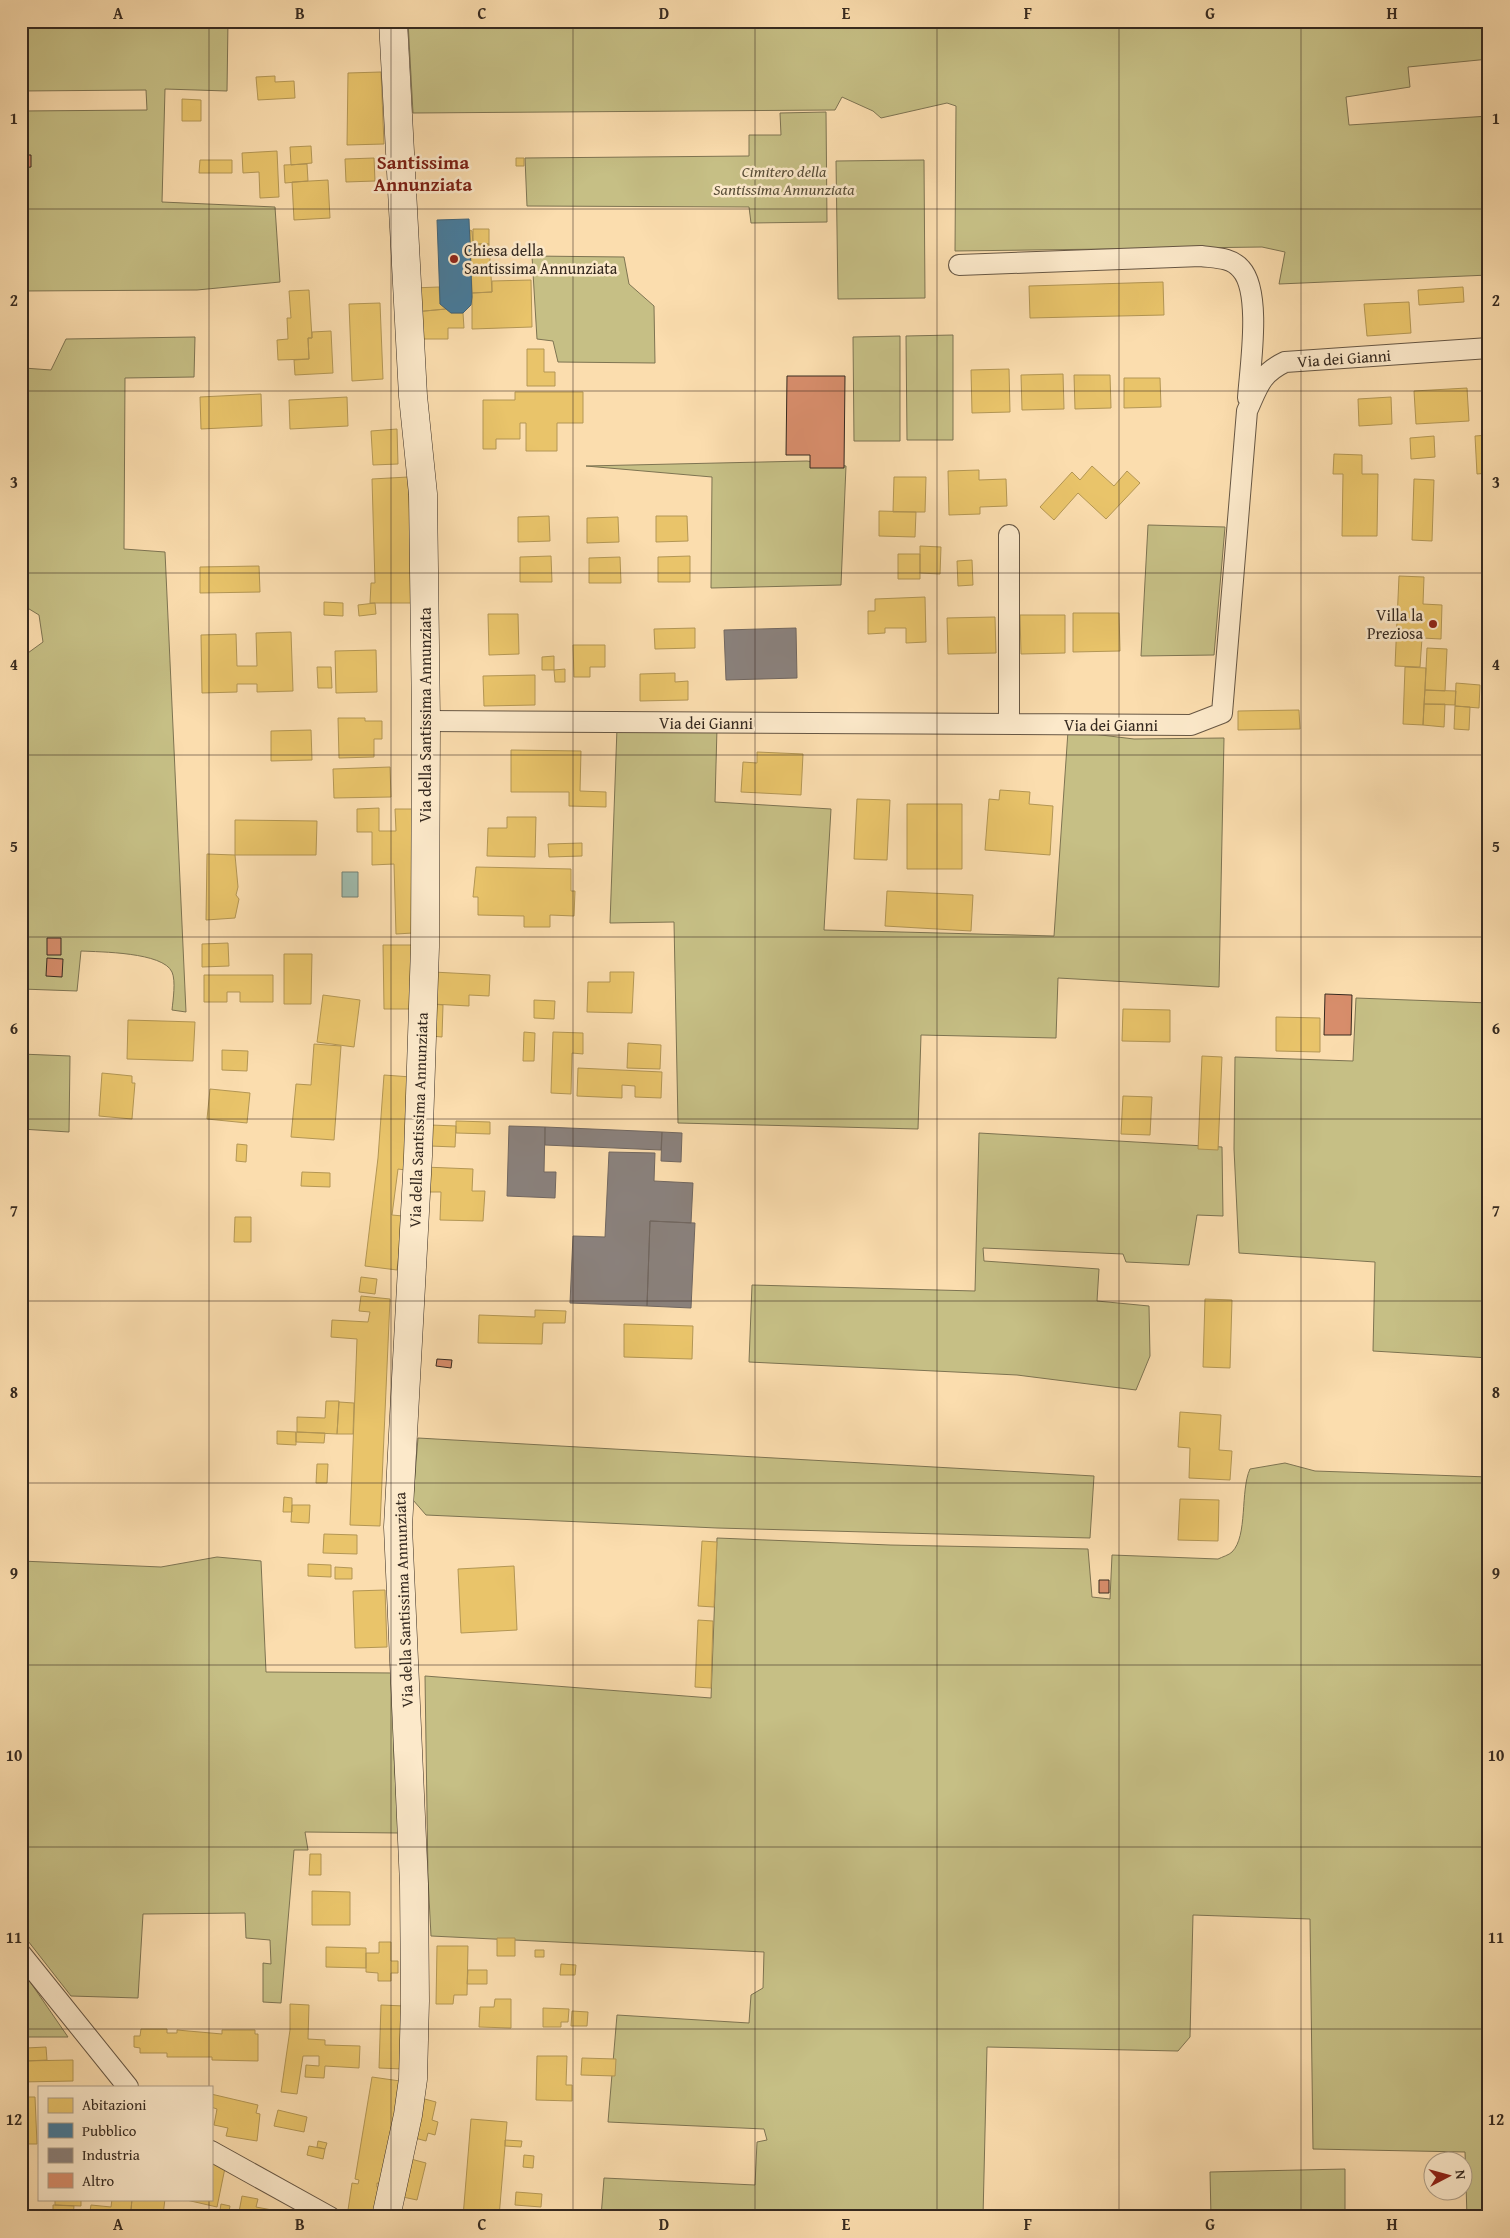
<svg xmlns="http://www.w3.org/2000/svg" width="1510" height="2238" viewBox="0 0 1510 2238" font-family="'Gentium Book Plus',serif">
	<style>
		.green { fill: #c6bf85; stroke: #7e7452 }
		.water { fill: #9fbbad; stroke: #758175 }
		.homes { fill: #e9c46a; stroke: #b39654 }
		.public { fill: #457b9d; stroke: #406378 }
		.industry { fill: #8a817c; stroke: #716760 }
		.building { fill: #d78d6b; stroke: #362a20 }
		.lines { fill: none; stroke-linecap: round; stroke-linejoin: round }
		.street-casing { stroke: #675744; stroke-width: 22 }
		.secondary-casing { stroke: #362a20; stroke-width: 29 }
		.street { stroke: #fce9ca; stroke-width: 20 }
		.secondary { stroke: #fce9ca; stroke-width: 28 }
		.grid { fill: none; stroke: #362a20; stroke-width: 1; stroke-opacity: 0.55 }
		.poi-dot { fill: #8f2418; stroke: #fce9ca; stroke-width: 2 }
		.labels { text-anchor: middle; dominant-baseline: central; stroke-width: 5; stroke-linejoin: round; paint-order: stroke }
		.park-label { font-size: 16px; font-style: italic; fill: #5a4f39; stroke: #fce9ca }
		.poi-label { font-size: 16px; fill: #362a20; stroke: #fce9ca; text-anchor: start }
		.street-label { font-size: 16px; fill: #362a20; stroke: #fce9ca }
		.quarter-label { font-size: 19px; font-weight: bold; fill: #7a1f14; stroke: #fce9ca }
		.neatline { fill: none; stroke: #362a20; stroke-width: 2 }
		.grid-label { font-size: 16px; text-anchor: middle; font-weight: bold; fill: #362a20 }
	</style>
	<rect width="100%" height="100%" fill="#fbddae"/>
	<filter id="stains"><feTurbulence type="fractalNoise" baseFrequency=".004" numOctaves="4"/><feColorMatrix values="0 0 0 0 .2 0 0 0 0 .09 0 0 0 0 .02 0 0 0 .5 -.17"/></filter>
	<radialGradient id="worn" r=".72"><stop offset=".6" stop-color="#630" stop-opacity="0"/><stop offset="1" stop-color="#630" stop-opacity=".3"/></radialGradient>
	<path class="green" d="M21,21H228L227,91L165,89L162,202L275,207L280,282L197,290L21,291V111L147,110L146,90L21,91Z
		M408,21H1489V59L1408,67L1410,87L1346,97L1349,125L1489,116V275L1279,284L1285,252L1262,247L955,251L956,106L947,103L881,118L873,111L842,97L835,110L413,113Z
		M826,112L827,222L751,223L749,207L527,206L525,158L749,156V135H781L780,113Z
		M924,160L925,298L838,299L836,161Z
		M532,256L624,257L629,284L654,306L655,363L558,362L553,341L537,339Z
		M21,319L25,332L24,368L51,370L66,339L195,337L194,377L125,378L124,549L165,552L186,1012L172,1010C173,1000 176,981 172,972C163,952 100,952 81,951L77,991L22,989L26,929L21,928V658L43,642L39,615L21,604Z
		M953,335V440H907L906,336Z
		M900,336V441H854L853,337Z
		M807,461L846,466L841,585L711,588L712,477L586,466Z
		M1148,525L1225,527L1214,655L1141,656Z
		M617,728H717L715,802L831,809L824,930L1054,936L1068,731L1134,739L1224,738L1219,987L1058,978L1056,1038L921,1035L918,1129L678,1123L674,922L610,923Z
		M1356,998L1489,1003V1358L1373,1351L1375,1262L1239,1253L1234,1149L1235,1057L1353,1061Z
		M21,1054L70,1056L69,1132L21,1129Z
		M979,1133L1222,1147L1223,1216L1197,1215L1189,1265L1126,1262L1123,1254L983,1248L984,1261L1099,1269L1097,1301L1149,1306L1150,1356L1136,1390L1017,1375L749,1362L752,1285L975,1291Z
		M418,1438L1094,1476L1090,1538L717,1528L426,1515L413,1500Z
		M1285,1463L1315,1471L1489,1477V2217H1467L1465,2152L1313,2149L1310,1919L1193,1915L1190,2037L1178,2051L987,2047L983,2217H601L604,2178L755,2185L757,2142L767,2140L764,2129L608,2122L617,2015L749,2023L751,1995L763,1988L764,1952L431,1936L428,1878L425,1676L711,1698L717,1538L890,1545L1088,1549L1092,1597L1110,1599L1112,1555L1218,1559C1222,1557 1229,1555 1232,1552C1248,1536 1240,1491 1250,1469Z
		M217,1557L261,1561L266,1672L394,1673V1758L399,1833L305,1832L308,1850H294L281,2003L263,2002V1963L271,1964L270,1940L246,1938L245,1913L143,1914L138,1998L71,1996L21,1932V1561L161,1567Z
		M21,1973H24L68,2037H21Z
		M1345,2169V2217H1211L1210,2172Z"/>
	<path class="water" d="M342,872H358V897H342Z"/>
	<path class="homes" d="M381,72L384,144L347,145L348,73Z
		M275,76V82L294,81L295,98L258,100L256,77Z
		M182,99L201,100V121H182Z
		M311,146L312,163L291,165L290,147Z
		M277,151L279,197L260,198L259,172L243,173L242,153Z
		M374,158L375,181L346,182L345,159Z
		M516,158H524V166H516Z
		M200,160H232V173H199Z
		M307,164L308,181L285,183L284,165Z
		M328,180L330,218L294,220L292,182Z
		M473,229H489V244H473Z
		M470,230L472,231L473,244H489L492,292L472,293Z
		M531,280L532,327L472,329V293L492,292V281Z
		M1163,282L1164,315L1030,318L1029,286Z
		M439,287L440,304L446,309L414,312L412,288Z
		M1463,287L1464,302L1419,305L1418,290Z
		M309,290L312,338H308L309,359L278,360L277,340L288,339L287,318H291L289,291Z
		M1409,302L1411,333L1367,336L1364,304Z
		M380,303L383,379L352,381L349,304Z
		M446,309L451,313H463L464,328H448V339H422L414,312Z
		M331,331L333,373L295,375L294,360L309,359L308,338H312V332Z
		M527,349H544V372H555V386H527Z
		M1009,369L1010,412L972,413L971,370Z
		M1063,374L1064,409L1022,410L1021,375Z
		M1074,375H1110L1111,408L1075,409Z
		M1124,378H1160L1161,407L1124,408Z
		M1467,388L1469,421L1416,424L1414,391Z
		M1484,389H1489V422H1486Z
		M515,392H583V423H557V451H526V423H520V439H496V449H483V400H515Z
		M261,394L262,426L201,429L200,397Z
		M347,397L348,426L290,429L289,400Z
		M1391,397L1392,424L1359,426L1358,399Z
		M397,429L398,464L373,465L371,431Z
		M1489,435V473L1477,474L1475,436Z
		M1434,436L1435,457L1411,459L1410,438Z
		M1334,454L1362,455V474H1378L1377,536H1342L1343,474H1333Z
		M1092,466L1114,486L1127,471L1140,483L1106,519L1078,493L1054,520L1040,507L1072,472L1080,480Z
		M979,470V480L1006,479L1007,506L980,507V514L949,515L948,471Z
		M408,477L414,603H370L371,583H375L372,479Z
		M894,477H926L925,512H893Z
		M1414,479L1434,480L1432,541L1412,540Z
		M879,511L916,512L915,537L879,536Z
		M549,516L550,541L518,542V517Z
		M656,516H687L688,541L656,542Z
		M618,517L619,542L587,543V518Z
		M920,546L941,547L940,574L920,573Z
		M898,554H920V579H898Z
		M551,556L552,582H520V557Z
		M690,556V582H658V557Z
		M620,557L621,583H589V558Z
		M972,560L973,585L958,586L957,561Z
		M259,566L260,592L200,593V567Z
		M1399,576L1424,577L1423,604L1442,605L1441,639L1422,638L1420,667L1395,666Z
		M925,597L926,642L906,643V628H885V633L868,634V611H875V599Z
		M324,602L343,603V616L324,615Z
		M375,603L376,614L359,616L358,605Z
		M1073,613H1119L1120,651L1073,652Z
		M488,614H518L519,654L489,655Z
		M1020,615H1065V653L1021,654Z
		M995,617L996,653L948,654L947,618Z
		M695,628V648L655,649L654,629Z
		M291,632L293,691L257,692V684H237V692L202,693L201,635L236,634L237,666H257L256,633Z
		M1488,642H1489V673H1487Z
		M573,645H605V667H590V677H574Z
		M1427,648L1447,649L1445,691L1425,690Z
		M376,650L377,692L336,693L335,651Z
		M554,656V670H542V657Z
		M317,667H331L332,688H318Z
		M1405,667L1426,668L1423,725L1403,724Z
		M565,669V682H555L554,670Z
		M675,673V682L688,681V700L640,701V674Z
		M535,675V705L484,706L483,676Z
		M1456,683L1480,685L1479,708L1455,706Z
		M1425,690L1456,691L1455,705L1424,704Z
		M1424,704H1445L1444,727L1423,725Z
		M1455,706L1470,707L1469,730L1454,729Z
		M1299,710L1300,729L1238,730V711Z
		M338,718H365V721H382V739H374V757L339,758Z
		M311,730L312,760L271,761V731Z
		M511,750L581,751L580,791L606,792V807L569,806V792H511Z
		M757,752L803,754L801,795L741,792L743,762L757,763Z
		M390,767L391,797L334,798L333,769Z
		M1000,790L1030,792L1029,804L1053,806L1050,855L985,850L989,799L999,800Z
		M857,799L890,800L887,860L854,859Z
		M907,804H962V869H907Z
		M379,808V831H396L395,809H415L413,933L396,934L394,864L372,865V832H357V809Z
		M507,817H536L535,857L487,856L488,828H507Z
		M235,820L317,821L316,855H235Z
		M582,843V856L549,857L548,844Z
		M207,854L235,855L238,887L236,895L239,899L235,918L206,920Z
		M476,867L571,869V891H575L574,916L550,915V927H524V916L478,915V897H473Z
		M887,891L973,895L971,931L885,926Z
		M228,943L229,966L202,967V944Z
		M383,945H414L415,1009H384Z
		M284,954H312L311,1004H284Z
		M433,972L490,975L489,996L469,995V1006L432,1004Z
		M610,972H634L632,1013L587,1012L588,982H610Z
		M204,975H273V1002H240V992H227V1002H204Z
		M323,995L360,1000L354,1047L317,1042Z
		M534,1000L555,1001L554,1019L534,1018Z
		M432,1004L443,1005L442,1037L431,1036Z
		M1123,1009L1170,1010V1042L1122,1041Z
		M1276,1017L1320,1018V1052L1276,1051Z
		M128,1020L195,1022L193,1061L127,1059Z
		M524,1032L535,1033L534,1061H523Z
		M553,1032L583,1033V1054L572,1053L571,1094L551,1093Z
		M628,1043L661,1045L660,1069L627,1068Z
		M314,1044L341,1046L334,1140L291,1137L296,1084L311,1085Z
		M222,1050L248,1051L247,1071L222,1070Z
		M1202,1056L1222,1057L1218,1150L1198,1149Z
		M578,1068L662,1072L661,1098L635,1097V1086L622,1085V1098L577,1096Z
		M102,1073L132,1076V1083H135L132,1119L99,1116Z
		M384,1075L411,1077L405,1170L398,1169L392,1215L403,1216L397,1270L365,1266L378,1158Z
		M210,1089L250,1093L247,1123L207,1119Z
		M1123,1096L1152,1097L1150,1135L1121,1134Z
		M456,1121L490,1122V1134L456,1133Z
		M431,1125L456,1126L455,1147L430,1146Z
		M237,1144L247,1145L246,1162L236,1161Z
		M424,1167L473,1169L472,1191H485L483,1221L440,1220L441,1192H423Z
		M302,1172L330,1173V1187L301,1186Z
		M235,1217H251V1242H234Z
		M361,1277L377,1279L375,1294L359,1292Z
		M361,1296L390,1299L380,1526L350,1525L357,1339L331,1337L332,1320L368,1322L370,1312L359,1311Z
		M1205,1299L1232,1300L1230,1368L1203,1367Z
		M535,1310L566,1311L565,1323H543L542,1344L478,1343L479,1315L535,1317Z
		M624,1324L693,1326L692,1359L624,1357Z
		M326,1401H339L337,1434L297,1432V1417L325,1418Z
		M339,1402L354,1403L353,1434H337Z
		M1180,1412L1221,1415L1219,1450L1232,1451L1230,1480L1189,1478L1190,1448L1178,1447Z
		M277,1431L296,1432V1445L277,1444Z
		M296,1432L325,1433L324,1443L296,1442Z
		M317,1464H328L327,1483H316Z
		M284,1497L292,1498V1512H283Z
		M1180,1499L1219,1500L1218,1541L1178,1540Z
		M292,1505H310L309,1523L291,1522Z
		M324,1534L357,1535V1554L323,1553Z
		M702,1541L717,1542L714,1607L698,1606Z
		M308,1564L331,1565V1577L308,1576Z
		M514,1566L517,1630L461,1633L458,1569Z
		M335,1567L352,1568V1579H335Z
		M385,1590L387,1647L355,1648L353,1591Z
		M698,1620L713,1621L711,1688L695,1687Z
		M310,1854H321V1875H309Z
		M312,1891L350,1892V1925H312Z
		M497,1938H515V1956H497Z
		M379,1942H391V1961H398V1973H391V1981H378V1973L366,1972V1953H379Z
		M437,1946H468L467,1995H454L453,2004H436Z
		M326,1947L366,1948V1968L326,1967Z
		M535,1950H544V1957H535Z
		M561,1964L576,1965L575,1975H560Z
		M468,1970H487V1984H467Z
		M495,1999H511V2028L479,2027L480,2007H494Z
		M290,2004L309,2005L308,2039L325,2040V2045L360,2046L359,2068L325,2066L324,2078L305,2077L306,2065L319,2066V2056H303L297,2094L281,2092L290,2030Z
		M381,2005L405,2006L403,2069L379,2068Z
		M543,2008L569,2009L568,2022H561V2027H543Z
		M572,2011L588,2012L587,2026H571Z
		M141,2029H167V2033H177V2030L222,2034V2030H255V2034H258V2061L212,2060V2057H167V2053H140V2048L134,2047V2036H140Z
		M46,2047L47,2060L26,2061V2048Z
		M537,2056H567L566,2085H572V2101L536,2100Z
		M582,2058L616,2059L615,2076L581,2075Z
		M73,2060V2081L21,2082V2061Z
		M372,2077L400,2081L383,2184L377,2183V2187L381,2188L377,2215L348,2210L352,2183L358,2184L359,2180L355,2179Z
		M21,2082H27V2097H35L37,2144H21Z
		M211,2094L258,2105L256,2113L260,2114L257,2141L226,2136L228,2128L214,2125L217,2109L211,2107Z
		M421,2098L436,2102L432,2120L438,2122L435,2135L428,2133L426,2141L411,2137Z
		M278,2110L307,2117L304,2132L274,2126Z
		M471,2119L507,2122L499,2217H463Z
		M505,2140L522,2141L521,2147L505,2146Z
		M318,2141L327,2143L325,2149L317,2147Z
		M309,2146L325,2149L323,2159L307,2155Z
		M524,2155L534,2156L533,2168L523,2167Z
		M407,2158L426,2163L417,2200L398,2196Z
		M211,2160L226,2163L217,2207L182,2199H211Z
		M516,2192L542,2194L541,2207L515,2205Z
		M242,2196L258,2199L256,2207L272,2210L270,2217H238Z
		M55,2199H81V2206L55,2205Z
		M112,2199H132L131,2210L154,2213L153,2217H89L91,2205L111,2207Z
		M132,2199H165L163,2215L131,2210Z
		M221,2204L230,2206L228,2217L219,2216Z
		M53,2205L74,2206L73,2217H53Z"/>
	<path class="public" d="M469,219L472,297L471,305L463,313H451L440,304V301L437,220Z"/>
	<path class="industry" d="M796,628L797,678L726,680L724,630Z
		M509,1126L545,1127L544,1172H556L555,1198L507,1196Z
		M545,1127L662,1132L661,1150L545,1145Z
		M662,1132L682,1133L681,1162L661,1161Z
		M609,1152L655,1153L654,1181L693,1183L691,1223L650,1221L647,1306L570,1303L573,1236L605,1237Z
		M650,1221L695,1223L691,1308L647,1306Z"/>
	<path class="building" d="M22,155H31V167L22,168Z
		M787,376H845L844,468H810V455H786Z
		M47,938H61V955H47Z
		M47,958L63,959L62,977L46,976Z
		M1325,994L1352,995L1351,1035H1324Z
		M437,1359L452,1360L451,1368L436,1366Z
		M1099,1580H1109V1593H1099Z"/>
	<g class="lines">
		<g class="street-casing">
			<path id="street" d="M959,265L1201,256C1215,258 1231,257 1241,269C1262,292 1250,367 1248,398
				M426,721L1191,725L1222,713L1247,411C1258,387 1260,374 1285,362L1489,348
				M1009,724V535
				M21,1954L128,2087
				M211,2151L330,2217"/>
		</g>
		<g class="secondary-casing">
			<path id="secondary" d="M386,2217L408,2115L413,2079L415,2001L414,1884L398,1527L418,1156L425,947L426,721L423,494L413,396L393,21"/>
		</g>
		<use href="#street" class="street"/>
		<use href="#secondary" class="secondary"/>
	</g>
	<path class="grid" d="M209,21V2087M391,21V2217M573,21V2217M755,21V2217M937,21V2217M1119,21V2217M1301,21V2217M21,209H1489M21,391H1489M21,573H1489M21,755H1489M21,937H1489M21,1119H1489M21,1301H1489M21,1483H1489M21,1665H1489M21,1847H1489M21,2029H1489M209,2199V2217"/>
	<g class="poi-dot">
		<circle cx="454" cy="259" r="5"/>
		<circle cx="1433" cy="624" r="5"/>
	</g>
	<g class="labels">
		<g class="park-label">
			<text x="784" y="171">Cimitero della<tspan x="784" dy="18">Santissima Annunziata</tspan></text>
		</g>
		<g class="poi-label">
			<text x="464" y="250">Chiesa della<tspan x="464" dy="18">Santissima Annunziata</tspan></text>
			<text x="1423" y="615" text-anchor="end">Villa la<tspan x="1423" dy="18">Preziosa</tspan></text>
		</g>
		<g class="street-label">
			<text transform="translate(1344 358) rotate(-4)">Via dei Gianni</text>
			<text transform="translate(425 715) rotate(-90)">Via della Santissima Annunziata</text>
			<text x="706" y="723">Via dei Gianni</text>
			<text x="1111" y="725">Via dei Gianni</text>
			<text transform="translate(418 1120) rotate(-88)">Via della Santissima Annunziata</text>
			<text transform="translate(403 1600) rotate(-92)">Via della Santissima Annunziata</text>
		</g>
		<g class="quarter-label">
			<text x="423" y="162">Santissima<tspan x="423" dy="22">Annunziata</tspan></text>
		</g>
	</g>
	<rect width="1510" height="2238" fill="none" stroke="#fbddae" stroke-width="55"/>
	<rect x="38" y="2086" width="175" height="115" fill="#fce9ca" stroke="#ad9d86"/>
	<rect x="48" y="2098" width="25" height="15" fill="#e9c46a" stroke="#ad9d86"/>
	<text x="82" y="2110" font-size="15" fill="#362a20">Abitazioni</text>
	<rect x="48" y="2123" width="25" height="15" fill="#457b9d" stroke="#ad9d86"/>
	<text x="82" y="2136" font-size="15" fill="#362a20">Pubblico</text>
	<rect x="48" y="2148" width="25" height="15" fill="#8a817c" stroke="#ad9d86"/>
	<text x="82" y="2160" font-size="15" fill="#362a20">Industria</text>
	<rect x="48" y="2173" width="25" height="15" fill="#d78d6b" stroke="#ad9d86"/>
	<text x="82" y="2186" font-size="15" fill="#362a20">Altro</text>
	<g transform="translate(1448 2176) rotate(84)"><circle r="24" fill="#fce9ca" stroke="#ad9d86"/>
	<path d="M0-4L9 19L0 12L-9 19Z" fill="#8f2418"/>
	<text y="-8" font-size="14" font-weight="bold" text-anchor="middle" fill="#362a20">N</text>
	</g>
	<rect x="28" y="28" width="1454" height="2182" class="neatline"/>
	<g class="grid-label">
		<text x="118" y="19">A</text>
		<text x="300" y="19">B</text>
		<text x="482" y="19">C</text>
		<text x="664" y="19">D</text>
		<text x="846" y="19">E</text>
		<text x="1028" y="19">F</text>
		<text x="1210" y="19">G</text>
		<text x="1392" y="19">H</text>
		<text x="14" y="124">1</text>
		<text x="1496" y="124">1</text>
		<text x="14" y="306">2</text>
		<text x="1496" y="306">2</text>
		<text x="14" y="488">3</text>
		<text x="1496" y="488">3</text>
		<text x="14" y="670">4</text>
		<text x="1496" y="670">4</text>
		<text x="14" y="852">5</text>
		<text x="1496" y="852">5</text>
		<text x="14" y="1034">6</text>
		<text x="1496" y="1034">6</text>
		<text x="14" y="1216">7</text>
		<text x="1496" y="1216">7</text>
		<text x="14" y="1398">8</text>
		<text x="1496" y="1398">8</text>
		<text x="14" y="1579">9</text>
		<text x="1496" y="1579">9</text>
		<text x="14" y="1761">10</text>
		<text x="1496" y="1761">10</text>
		<text x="14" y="1943">11</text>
		<text x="1496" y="1943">11</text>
		<text x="14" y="2125">12</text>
		<text x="1496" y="2125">12</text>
		<text x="118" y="2230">A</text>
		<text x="300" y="2230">B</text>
		<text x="482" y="2230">C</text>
		<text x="664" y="2230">D</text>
		<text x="846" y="2230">E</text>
		<text x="1028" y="2230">F</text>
		<text x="1210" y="2230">G</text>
		<text x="1392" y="2230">H</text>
	</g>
	<rect width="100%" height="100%" filter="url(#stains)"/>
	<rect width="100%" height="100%" fill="url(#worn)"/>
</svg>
